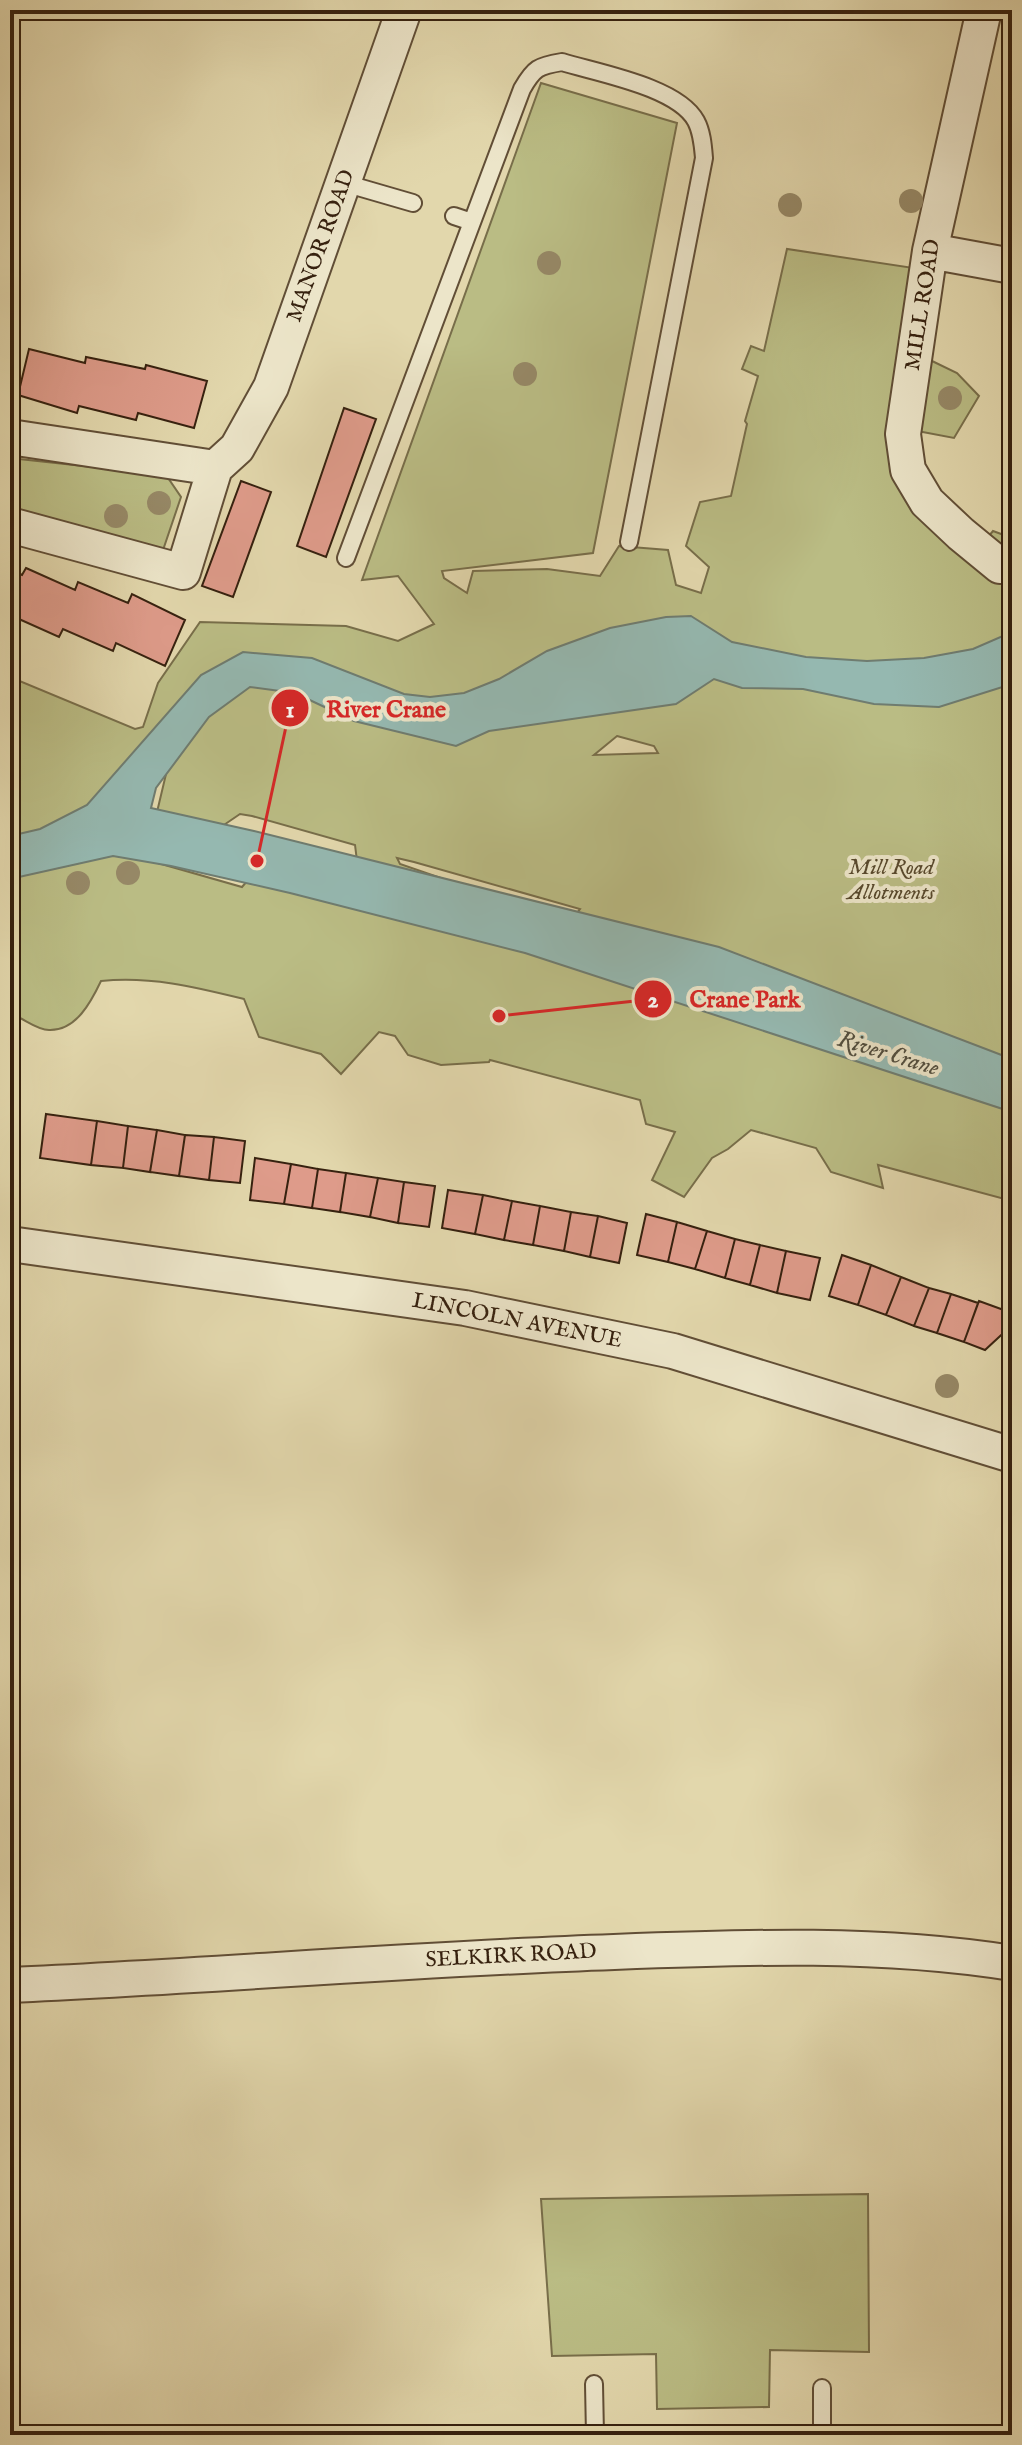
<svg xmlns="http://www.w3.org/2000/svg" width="1022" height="2445" viewBox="0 0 1022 2445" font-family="'IM FELL English',serif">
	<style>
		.green { fill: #babc84; stroke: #786e4a; stroke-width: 2; fill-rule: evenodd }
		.water { fill: #95b8b0; stroke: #6f7c70; stroke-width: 2 }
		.building { fill: #de9b8a; stroke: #36210f; stroke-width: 2 }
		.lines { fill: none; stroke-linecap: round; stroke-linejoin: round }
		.service-casing { stroke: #614e36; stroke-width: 20 }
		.minor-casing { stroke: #614e36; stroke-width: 38 }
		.service { stroke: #ece5c9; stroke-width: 16 }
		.minor { stroke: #ece5c9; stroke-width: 34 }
		.tree { fill: #968866 }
		.labels { text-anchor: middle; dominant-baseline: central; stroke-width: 8; stroke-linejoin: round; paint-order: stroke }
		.street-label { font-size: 22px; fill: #36210f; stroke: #ece5c9 }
		.park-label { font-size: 22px; font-style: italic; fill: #57482c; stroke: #ece5c9 }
		.water-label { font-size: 24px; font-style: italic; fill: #524e3f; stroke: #ece5c9 }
		.leader { fill: none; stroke: #d62828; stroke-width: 3 }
		.callout-dot { fill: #d62828; stroke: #ece5c9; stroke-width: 3 }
		.mark-label { font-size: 24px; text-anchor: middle; font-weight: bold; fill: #fff }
		.callout-label { font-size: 24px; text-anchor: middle; font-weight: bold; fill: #d62828; stroke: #ece5c9; stroke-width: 8; stroke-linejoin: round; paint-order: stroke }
	</style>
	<rect width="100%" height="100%" fill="#e2d7ac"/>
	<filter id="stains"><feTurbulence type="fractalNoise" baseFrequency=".0025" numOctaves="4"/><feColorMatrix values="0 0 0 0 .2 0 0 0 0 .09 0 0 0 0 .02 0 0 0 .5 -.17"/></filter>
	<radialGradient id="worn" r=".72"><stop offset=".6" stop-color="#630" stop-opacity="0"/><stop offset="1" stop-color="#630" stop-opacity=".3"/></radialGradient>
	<path class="green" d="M541,83L677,123L593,553L442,571L444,578L467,593L473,571L547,569L600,576L619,546L668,550L676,585L701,593L709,567L686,546L700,502L731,496L747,424L745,421L758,376L742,369L751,346L764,351L787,249L927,270L930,360L957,373L979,396L954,438L912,430L911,459L979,548L993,531L1012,538V1201L878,1165L883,1188L831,1172L816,1148L751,1130L728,1149L712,1158L684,1197L652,1180L675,1132L646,1124L640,1100L490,1060L489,1062L441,1065L408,1055L395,1036L379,1032L341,1074L321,1054L259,1037L244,999C195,987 151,976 101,981C91,1002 76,1031 49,1030C39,1030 28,1022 20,1018L19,1014L10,1013V677L135,729L143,727L158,683L200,622L346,626L398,641L434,624L398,576L362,580ZM617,736L654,746L658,753L594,755ZM171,753L157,812L218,829L240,814L252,816L355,845L357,861L277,846L242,887L60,835ZM397,858L414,862L580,909L573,918L490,895L400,864Z
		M19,459L166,475L181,497L163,550L10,516V465Z
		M868,2194L869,2352L770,2350L769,2407L657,2409L656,2354L552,2356L541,2199Z"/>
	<path class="water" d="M691,616L732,642L806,657L867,661L924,658L973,649L1012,632V684L939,707L874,704L803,689L742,688L714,679L676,704L489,731L456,746L354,721L295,693L250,687L209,717L156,788L151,808L254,831L719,947L1012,1059V1112L525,953L290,893L171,866L113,856L10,879V836L40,829L87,805L201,675L243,652L312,658L404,694L430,697L464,693L499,679L547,651L610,628L666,617Z"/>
	<path class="building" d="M29,349L85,363L86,357L145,369L146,365L207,381L194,428L138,413L136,420L79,406L77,413L18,395Z
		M344,408L376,419L326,557L297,546Z
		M241,481L271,492L233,597L202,586Z
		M26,568L75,590L78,582L128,603L132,594L185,620L165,666L116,643L113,651L63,629L59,637L10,615V570L22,575Z
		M46,1114L97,1121L91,1165L40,1158Z
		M97,1121L128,1126L123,1168L91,1165Z
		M128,1126L157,1130L150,1172L123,1168Z
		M157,1130L185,1135L179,1176L150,1172Z
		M185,1135L214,1137L209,1180L179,1176Z
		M214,1137L245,1141L240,1183L209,1180Z
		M255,1158L291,1164L284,1204L250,1200Z
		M291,1164L318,1169L312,1208L284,1204Z
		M318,1169L346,1173L340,1212L312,1208Z
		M346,1173L378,1178L370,1217L340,1212Z
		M378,1178L404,1182L398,1223L370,1217Z
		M404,1182L435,1186L429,1227L398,1223Z
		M448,1190L483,1195L475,1234L442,1228Z
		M483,1195L512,1201L504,1240L475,1234Z
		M512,1201L540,1206L533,1245L504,1240Z
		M540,1206L571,1212L564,1251L533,1245Z
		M571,1212L598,1216L590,1257L564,1251Z
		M646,1214L677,1222L668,1262L637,1255Z
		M598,1216L627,1223L619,1263L590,1257Z
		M677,1222L707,1231L695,1269L668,1262Z
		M707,1231L735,1239L725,1278L695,1269Z
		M735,1239L760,1245L750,1285L725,1278Z
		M760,1245L786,1251L777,1293L750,1285Z
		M786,1251L820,1258L810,1300L777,1293Z
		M842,1255L871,1265L858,1305L829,1296Z
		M871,1265L901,1277L886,1315L858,1305Z
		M901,1277L929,1288L914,1326L886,1315Z
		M929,1288L951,1294L937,1333L914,1326Z
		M951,1294L978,1303L964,1342L937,1333Z
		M979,1301L1012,1313V1325L985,1350L964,1342Z"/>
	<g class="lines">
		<g class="service-casing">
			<path id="service" d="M344,183L413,203
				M454,216L472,222
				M346,558L522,89C534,68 538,66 562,62C598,73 678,87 696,121C702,132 703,146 704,158L629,542
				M594,2384L595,2435
				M822,2388V2435"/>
		</g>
		<g class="minor-casing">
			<path id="minor" d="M984,10L930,251L903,434L908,470L927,502L961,534L1000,566
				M930,251L1012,266
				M10,437L215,468
				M10,525L183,572L215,468L237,448L271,387L404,10
				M10,1244L465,1308L673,1351L1012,1455
				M10,1985C211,1976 412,1959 614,1952C747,1947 880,1942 1012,1963"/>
		</g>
		<use href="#service" class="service"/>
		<use href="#minor" class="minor"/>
	</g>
	<g class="tree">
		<circle cx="911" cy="201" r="12"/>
		<circle cx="790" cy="205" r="12"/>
		<circle cx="549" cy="263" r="12"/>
		<circle cx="525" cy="374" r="12"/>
		<circle cx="950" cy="398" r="12"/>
		<circle cx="159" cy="503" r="12"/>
		<circle cx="116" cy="516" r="12"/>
		<circle cx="128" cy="873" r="12"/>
		<circle cx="78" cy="883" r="12"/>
		<circle cx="947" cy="1386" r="12"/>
	</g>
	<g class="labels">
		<g class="street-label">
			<text transform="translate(321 246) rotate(-70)">MANOR ROAD</text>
			<text transform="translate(923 305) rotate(-81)">MILL ROAD</text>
			<text transform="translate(517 1321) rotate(11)">LINCOLN AVENUE</text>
			<text transform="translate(511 1956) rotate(-3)">SELKIRK ROAD</text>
		</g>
		<g class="park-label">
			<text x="891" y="868">Mill Road<tspan x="891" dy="25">Allotments</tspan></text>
		</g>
		<g class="water-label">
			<text transform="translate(888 1054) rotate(17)">River Crane</text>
		</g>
	</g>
	<path class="leader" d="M257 861L290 708M499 1016L653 999"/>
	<g class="callout-dot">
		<circle cx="257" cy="861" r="8"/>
		<circle cx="499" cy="1016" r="8"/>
		<circle cx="290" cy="708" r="20"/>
		<circle cx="653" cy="999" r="20"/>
	</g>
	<g class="mark-label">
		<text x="290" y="717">1</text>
		<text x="653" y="1007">2</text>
	</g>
	<g class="callout-label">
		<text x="386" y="717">River Crane</text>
		<text x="745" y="1007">Crane Park</text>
	</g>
	<rect width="1022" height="2445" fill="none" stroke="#e2d7ac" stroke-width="40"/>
	<rect x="12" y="12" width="998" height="2421" fill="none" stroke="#36210f" stroke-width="4"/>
	<rect x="20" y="20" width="982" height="2405" fill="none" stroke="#36210f" stroke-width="2"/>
	<rect width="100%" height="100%" filter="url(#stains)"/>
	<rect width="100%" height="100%" fill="url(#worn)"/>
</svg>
